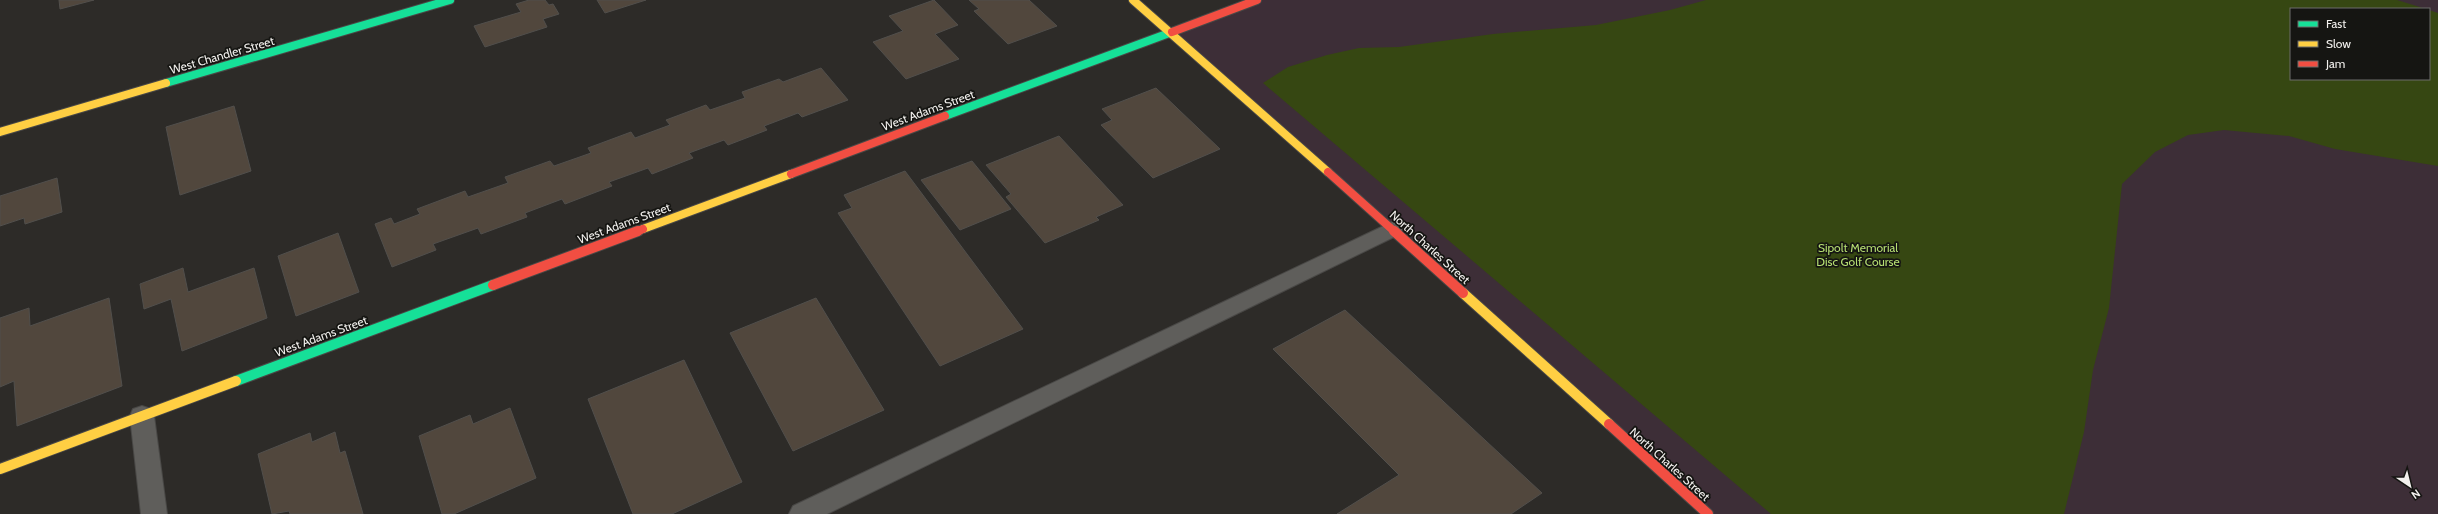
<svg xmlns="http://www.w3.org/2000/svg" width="2438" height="514" viewBox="0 0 2438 514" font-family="Cabin,sans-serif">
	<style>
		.education { fill: #3d2e37; fill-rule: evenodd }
		.green { fill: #364712 }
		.building { fill: #51473d; stroke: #514f4c }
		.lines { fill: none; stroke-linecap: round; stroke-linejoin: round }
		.lane-casing { stroke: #494846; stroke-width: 2 }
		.street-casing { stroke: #494846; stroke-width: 2 }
		.fast-far1-casing { stroke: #494846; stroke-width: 10 }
		.fast-casing { stroke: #494846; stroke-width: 12 }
		.slow-far1-casing { stroke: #494846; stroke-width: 10 }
		.slow-casing { stroke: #494846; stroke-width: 12 }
		.jam-far1-casing { stroke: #494846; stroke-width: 10 }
		.jam-casing { stroke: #494846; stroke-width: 12 }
		.lane { fill: #5f5e5b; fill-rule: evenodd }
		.street { fill: #5f5e5b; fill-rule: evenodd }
		.fast-far1 { stroke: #16e098; stroke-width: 8 }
		.fast { stroke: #16e098; stroke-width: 10 }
		.slow-far1 { stroke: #ffcf43; stroke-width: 8 }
		.slow { stroke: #ffcf43; stroke-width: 10 }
		.jam-far1 { stroke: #f24e42; stroke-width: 8 }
		.jam { stroke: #f24e42; stroke-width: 10 }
		.labels { text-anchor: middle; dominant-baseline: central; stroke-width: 3.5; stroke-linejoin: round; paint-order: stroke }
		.street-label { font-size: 12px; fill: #f2f0ed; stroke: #151512 }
		.park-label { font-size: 12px; fill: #b6df72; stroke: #151512 }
	</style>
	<rect width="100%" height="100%" fill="#2d2b28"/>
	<path class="education" d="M1257,0H2438V514H1708L1168,33ZM2291,9H2429V79H2291Z"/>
	<path class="green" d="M1706,0H2397L2426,9H2291V79H2429V10L2438,13V166L2335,149L2289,136L2224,130L2188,135L2155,152L2122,184L2109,308L2093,370L2084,432L2064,514H1771L1263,83L1288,67L1327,55L1359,48L1399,47L1493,34L1596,25L1670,10Z"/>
	<path class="building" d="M59,0H94L60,9Z
		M529,0H545L549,5L553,4L559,14L543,19L547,27L485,47L474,26L521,12L516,4Z
		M597,0H646L605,13Z
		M934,0L958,25L935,34L959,59L906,79L873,42L903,31L889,16Z
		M969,0H1029L1057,26L1008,44L974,11L979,9Z
		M821,68L848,100L802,117L798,113L764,126L767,130L728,145L724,140L689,153L693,158L652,174L648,168L609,182L612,186L565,204L562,199L525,213L527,217L481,234L478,228L433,244L436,250L392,267L375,224L391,218L394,224L420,214L417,209L465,191L468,197L508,183L505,177L550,161L554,166L591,153L588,148L631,132L635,138L670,125L666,120L706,105L710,110L745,98L742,92L779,79L783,82Z
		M1156,88L1220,149L1153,178L1101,125L1112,120L1102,109Z
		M234,106L251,171L180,195L166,127Z
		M1059,136L1123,205L1096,217L1099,220L1045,243L1006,197L1011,194L986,165Z
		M972,161L1011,209L960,230L921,180Z
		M905,171L1023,329L940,366L838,213L852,208L844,195Z
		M57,178L62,212L25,224L24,218L0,226V196Z
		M338,233L359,292L296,316L278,256Z
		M183,268L188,292L254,268L267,318L182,351L171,299L144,309L140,284Z
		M109,298L122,386L17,426L14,381L0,387V318L29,308L30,326Z
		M816,298L884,410L793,451L730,333Z
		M1345,310L1542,493L1511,514H1337L1399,475L1273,349Z
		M684,360L742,482L672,514H633L588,399Z
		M510,408L536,478L454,514H442L419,436L470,415L473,424Z
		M335,432L340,453L345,451L363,514H290L289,511L272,514L258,454L310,433L312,442Z"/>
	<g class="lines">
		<g class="lane-casing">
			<path id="lane" d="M1392,222L1400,224L1403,229L1400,234L827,514H789L793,506Z"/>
		</g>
		<g class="street-casing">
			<path id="street" d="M142,406L151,409L154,416L167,514H141L130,416L133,409Z"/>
		</g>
		<g class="fast-far1-casing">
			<path id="fast-far1" d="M166,83L450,0
				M945,116L1172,32"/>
		</g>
		<g class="fast-casing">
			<path id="fast" d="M236,381L493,285"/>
		</g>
		<g class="slow-far1-casing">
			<path id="slow-far1" d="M1133,0L1328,172
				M0,132L166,83
				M643,229L791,174"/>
		</g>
		<g class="slow-casing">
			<path id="slow" d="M1463,293L1609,424
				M0,469L236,381"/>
		</g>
		<g class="jam-far1-casing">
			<path id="jam-far1" d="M1172,32L1257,0
				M1328,172L1395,232
				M791,174L945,116
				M636,232L643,229"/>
		</g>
		<g class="jam-casing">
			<path id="jam" d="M1394,231L1463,293
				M493,285L638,231
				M1609,424L1708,514"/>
		</g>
		<use href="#lane" class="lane"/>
		<use href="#street" class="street"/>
		<use href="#fast-far1" class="fast-far1"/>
		<use href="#fast" class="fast"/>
		<use href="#slow-far1" class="slow-far1"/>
		<use href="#slow" class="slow"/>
		<use href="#jam-far1" class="jam-far1"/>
		<use href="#jam" class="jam"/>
	</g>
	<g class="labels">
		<g class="street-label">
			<text transform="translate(222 55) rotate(-16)">West Chandler Street</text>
			<text transform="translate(928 110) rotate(-20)">West Adams Street</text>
			<text transform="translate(624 223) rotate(-20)">West Adams Street</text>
			<text transform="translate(1430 247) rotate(42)">North Charles Street</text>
			<text transform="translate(321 336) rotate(-20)">West Adams Street</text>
			<text transform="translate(1670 464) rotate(42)">North Charles Street</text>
		</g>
		<g class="park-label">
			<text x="1858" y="247">Sipolt Memorial<tspan x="1858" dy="14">Disc Golf Course</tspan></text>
		</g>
	</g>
	<rect x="2290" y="8" width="140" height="72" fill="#151512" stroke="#6d6d6a"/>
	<rect x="2298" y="21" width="20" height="6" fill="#16e098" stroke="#6d6d6a"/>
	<text x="2326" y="28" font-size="12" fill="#f2f0ed">Fast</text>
	<rect x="2298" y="41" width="20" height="6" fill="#ffcf43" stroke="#6d6d6a"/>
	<text x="2326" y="48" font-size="12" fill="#f2f0ed">Slow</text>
	<rect x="2298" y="61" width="20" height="6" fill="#f24e42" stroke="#6d6d6a"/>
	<text x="2326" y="68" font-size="12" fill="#f2f0ed">Jam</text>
	<g transform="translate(2410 486) rotate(145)" stroke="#151512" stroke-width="3" paint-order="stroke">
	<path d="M0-3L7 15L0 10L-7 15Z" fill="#f2f0ed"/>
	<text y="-6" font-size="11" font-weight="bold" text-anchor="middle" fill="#f2f0ed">N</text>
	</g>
</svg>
